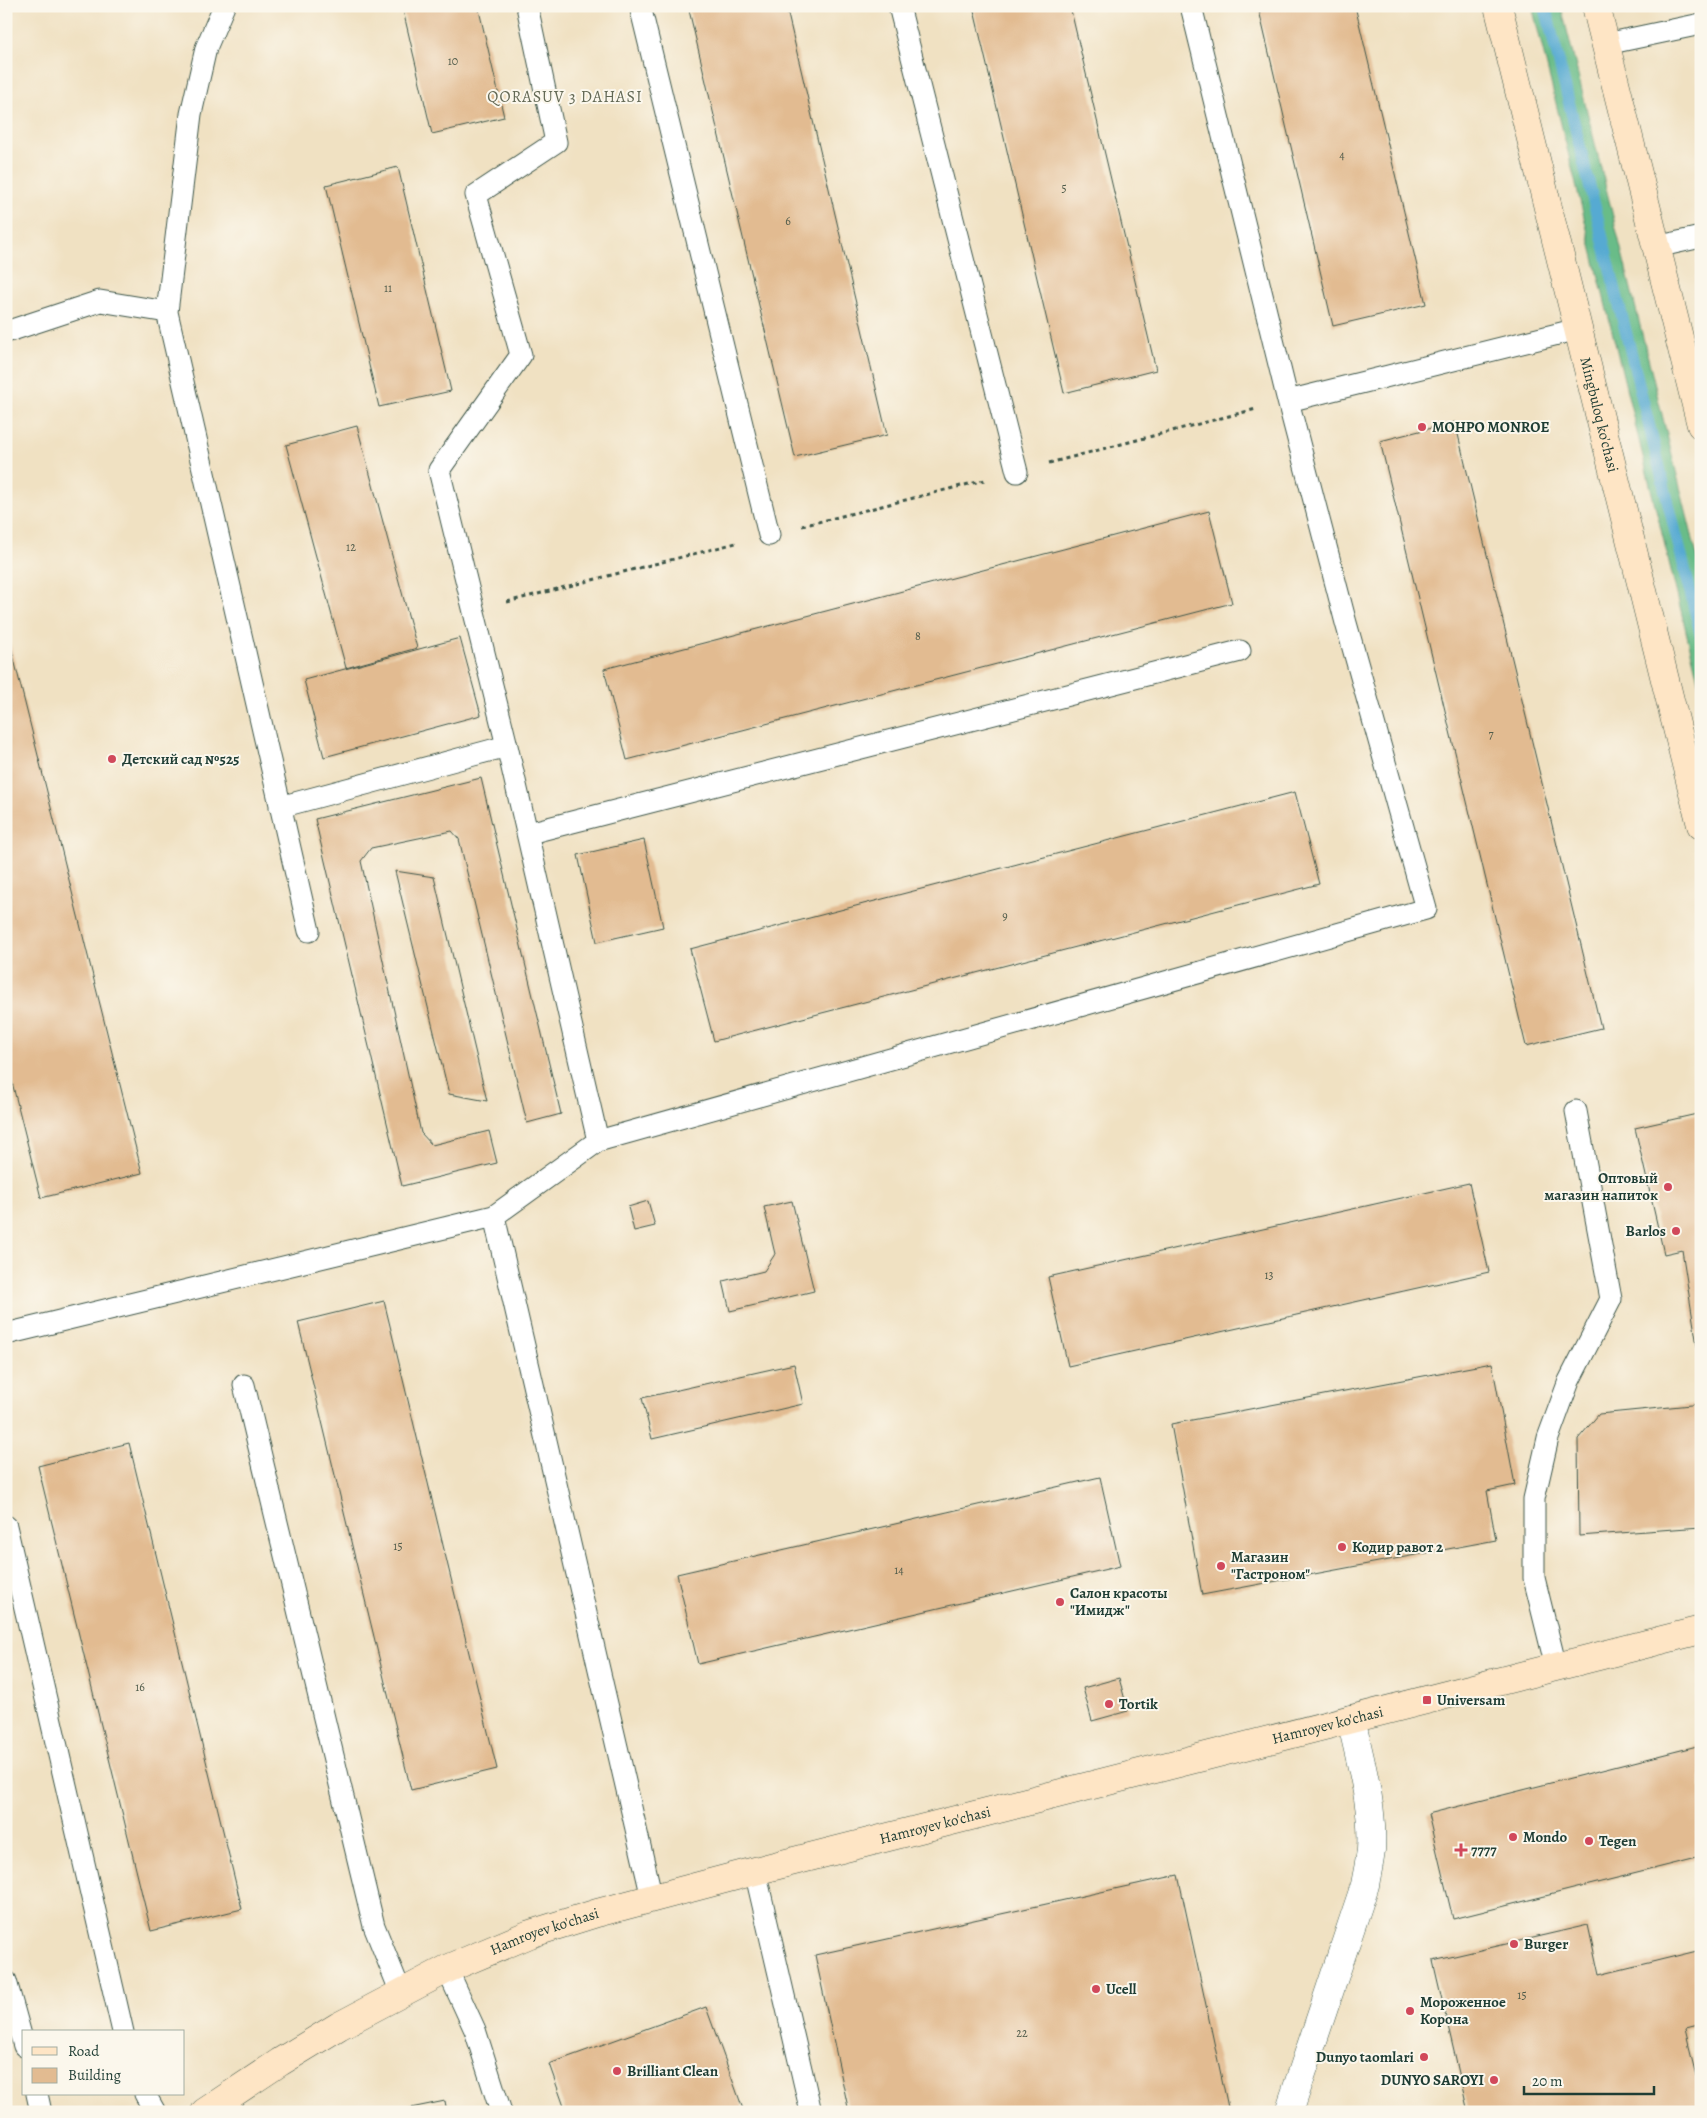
<svg xmlns="http://www.w3.org/2000/svg" width="1707" height="2118" viewBox="0 0 1707 2118" font-family="Alegreya,serif">
	<style>
		.forest { fill: #69bc88; stroke: #447c5e }
		.lines { fill: none; stroke-linecap: round; stroke-linejoin: round }
		.stream { stroke: #57aad2; stroke-width: 12 }
		.building { fill: #e2bb91 }
		.service-casing { stroke: #3e5649; stroke-width: 23 }
		.minor-casing { stroke: #3e5649; stroke-width: 29 }
		.secondary-casing { stroke: #3e5649; stroke-width: 29 }
		.path { stroke: #3e5649; stroke-width: 3; stroke-dasharray: 4 4; stroke-linecap: butt }
		.service { stroke: #fff; stroke-width: 21 }
		.minor { stroke: #fff; stroke-width: 28 }
		.secondary { stroke: #fee5c5; stroke-width: 28 }
		.poi-dot { fill: #d1495b; stroke: #fbf7ec; stroke-width: 2 }
		.labels { text-anchor: middle; dominant-baseline: central; stroke-width: 4; stroke-linejoin: round; paint-order: stroke }
		.number-label { font-size: 12px; fill: #505c4b }
		.street-label { font-size: 15px; fill: #1f3d34; stroke: #fbf7ec }
		.poi-label { font-size: 15px; font-weight: bold; fill: #1f3d34; stroke: #fbf7ec; text-anchor: start }
		.neighbourhood-label { font-size: 16px; letter-spacing: 1px; fill: #636955; stroke: #fbf7ec }
	</style>
	<rect width="100%" height="100%" fill="#fbf7ec"/>
	<filter id="ink" filterUnits="userSpaceOnUse"><feTurbulence type="fractalNoise" baseFrequency=".02" numOctaves="2"/><feDisplacementMap in="SourceGraphic" scale="10" xChannelSelector="R" yChannelSelector="G"/><feConvolveMatrix kernelMatrix="1 2 1 2 8 2 1 2 1" color-interpolation-filters="sRGB"/></filter>
	<filter id="wash" filterUnits="userSpaceOnUse"><feTurbulence type="fractalNoise" baseFrequency=".0096" numOctaves="4" result="noise"/><feDisplacementMap in="SourceGraphic" scale="20" xChannelSelector="R" yChannelSelector="G"/><feGaussianBlur stdDeviation="1.12" result="paint"/><feColorMatrix in="noise" values="0 0 0 0 0 0 0 0 0 0 0 0 0 0 0 0 0 1.4 0 .05"/><feComposite in="paint" operator="in"/></filter>
	<g filter="url(#wash)">
		<rect width="100%" height="100%" fill="#f0e1c2"/>
		<path class="forest" d="M1532,6H1561L1701,572V692Z"/>
		<g class="lines">
			<path class="stream" d="M1545,6L1701,635"/>
		</g>
		<g id="blocks">
			<path class="building" d="M402,6H478L504,117L432,134Z
				M688,6H786L887,435L795,457Z
				M973,6H1070L1156,370L1064,393Z
				M1258,6H1355L1426,304L1333,326Z
				M398,167L451,391L379,407L326,185Z
				M1455,422L1601,1028L1526,1046L1380,441Z
				M357,426L417,648L346,668L286,445Z
				M1209,511L1232,603L627,760L604,669Z
				M460,638L481,715L324,757L304,680Z
				M9,639L142,1173L41,1198L6,1058V640Z
				M481,778L561,1114L527,1123L459,839L452,831L371,848L361,861L421,1133L432,1145L489,1131L497,1163L402,1186L315,819Z
				M1295,792L1319,884L714,1041L690,949Z
				M644,840L663,927L597,942L578,855Z
				M395,871L434,877L487,1101L449,1094Z
				M1697,1114L1701,1130L1700,1365L1682,1250L1664,1254L1635,1128Z
				M1469,1183L1489,1272L1068,1366L1048,1277Z
				M648,1201L655,1226L634,1231L628,1207Z
				M792,1201L814,1291L730,1311L723,1281L764,1271L775,1254L764,1207Z
				M384,1301L497,1769L411,1790L298,1322Z
				M1492,1363L1515,1485L1487,1491L1496,1540L1202,1595L1171,1424Z
				M794,1364L803,1404L652,1439L642,1398Z
				M1701,1404V1527L1579,1536L1578,1439L1599,1414Z
				M129,1443L242,1909L151,1931L38,1466Z
				M1100,1477L1120,1566L698,1664L677,1574Z
				M1119,1678L1128,1711L1092,1721L1083,1688Z
				M1701,1745V1857L1453,1919L1428,1814Z
				M1178,1875L1229,2112H849L815,1955Z
				M1588,1925L1599,1975L1701,1950V2025L1685,2029L1701,2094V2112H1468L1433,1961Z
				M706,2007L744,2112H566L549,2064Z
				M445,2101L447,2112H396V2111Z"/>
		</g>
	</g>
	<g filter="url(#ink)">
		<use href="#blocks" fill-opacity="0" stroke="#3e5649" stroke-width="1"/>
		<g class="lines">
			<g class="service-casing">
				<path id="service" d="M224,6L206,48L191,114L167,312L309,931
					M640,6L769,535
					M899,6L1017,472
					M1606,44L1701,24
					M1656,247L1701,237
					M6,332L100,301L167,312
					M1288,401L1578,329
					M507,746L439,470L521,355L476,195L556,142L527,6
					M280,807L507,746L598,1141
					M529,833L1240,651
					M494,1216L652,1898
					M6,1334L494,1216L598,1141L1426,909L1346,623L1288,401L1191,6
					M244,1385L374,1926L401,1993
					M6,1526L123,2032
					M1556,1667L1534,1578V1499L1548,1438L1569,1381L1611,1299L1576,1111
					M755,1871L811,2112
					M447,1969L475,2030L501,2112
					M6,1981L24,2046
					M37,2094L41,2112
					M145,2094L155,2112"/>
			</g>
			<g class="minor-casing">
				<path id="minor" d="M1289,2112L1365,1885C1367,1873 1370,1861 1371,1850C1374,1806 1360,1761 1351,1719"/>
			</g>
			<g class="secondary-casing">
				<g id="secondary">
					<path id="s1" d="M1498,6L1701,825"/>
					<path d="M1596,6L1701,425"/>
					<path id="s2" d="M205,2112L280,2062L339,2026L447,1969L530,1934L597,1913L755,1871L1701,1630"/>
				</g>
			</g>
			<path class="path" d="M1049,463L1256,409
				M802,526L985,480
				M507,602L736,543"/>
			<use href="#service" class="service"/>
			<use href="#minor" class="minor"/>
			<use href="#secondary" class="secondary"/>
		</g>
	</g>
	<g class="poi-dot">
		<circle cx="1422" cy="427" r="5"/>
		<circle cx="112" cy="759" r="5"/>
		<circle cx="1668" cy="1187" r="5"/>
		<circle cx="1676" cy="1231" r="5"/>
		<circle cx="1342" cy="1547" r="5"/>
		<circle cx="1221" cy="1566" r="5"/>
		<circle cx="1060" cy="1602" r="5"/>
		<rect x="1422" y="1695" width="10" height="10" rx="2.5"/>
		<circle cx="1109" cy="1704" r="5"/>
		<circle cx="1513" cy="1837" r="5"/>
		<circle cx="1589" cy="1841" r="5"/>
		<path d="M1458.5 1842.5h5v5h5v5h-5v5h-5v-5h-5v-5h5z"/>
		<circle cx="1514" cy="1944" r="5"/>
		<circle cx="1096" cy="1989" r="5"/>
		<circle cx="1410" cy="2011" r="5"/>
		<circle cx="1424" cy="2057" r="5"/>
		<circle cx="617" cy="2071" r="5"/>
		<circle cx="1494" cy="2080" r="5"/>
	</g>
	<g class="labels">
		<g class="number-label">
			<text x="453" y="61">10</text>
			<text x="1342" y="155">4</text>
			<text x="1064" y="188">5</text>
			<text x="788" y="221">6</text>
			<text x="388" y="288">11</text>
			<text x="351" y="547">12</text>
			<text x="918" y="636">8</text>
			<text x="1491" y="734">7</text>
			<text x="1005" y="916">9</text>
			<text x="1269" y="1275">13</text>
			<text x="398" y="1546">15</text>
			<text x="899" y="1570">14</text>
			<text x="140" y="1687">16</text>
			<text x="1522" y="1995">15</text>
			<text x="1022" y="2033">22</text>
		</g>
		<g class="street-label">
			<text stroke="none"><textPath href="#s1" startOffset="421">Mingbuloq ko'chasi</textPath></text>
			<text stroke="none"><textPath href="#s2" startOffset="1196">Hamroyev ko'chasi</textPath></text>
			<text stroke="none"><textPath href="#s2" startOffset="791">Hamroyev ko'chasi</textPath></text>
			<text stroke="none"><textPath href="#s2" startOffset="386">Hamroyev ko'chasi</textPath></text>
		</g>
		<g class="poi-label">
			<text x="1432" y="427">МОНРО MONROE</text>
			<text x="122" y="759">Детский сад №525</text>
			<text x="1658" y="1178" text-anchor="end">Оптовый<tspan x="1658" dy="17">магазин напиток</tspan></text>
			<text x="1666" y="1231" text-anchor="end">Barlos</text>
			<text x="1352" y="1547">Кодир равот 2</text>
			<text x="1231" y="1557">Магазин<tspan x="1231" dy="17">"Гастроном"</tspan></text>
			<text x="1070" y="1593">Салон красоты<tspan x="1070" dy="17">"Имидж"</tspan></text>
			<text x="1437" y="1700">Universam</text>
			<text x="1119" y="1704">Tortik</text>
			<text x="1523" y="1837">Mondo</text>
			<text x="1599" y="1841">Tegen</text>
			<text x="1471" y="1850">7777</text>
			<text x="1524" y="1944">Burger</text>
			<text x="1106" y="1989">Ucell</text>
			<text x="1420" y="2002">Мороженное<tspan x="1420" dy="17">Корона</tspan></text>
			<text x="1414" y="2057" text-anchor="end">Dunyo taomlari</text>
			<text x="627" y="2071">Brilliant Clean</text>
			<text x="1484" y="2080" text-anchor="end">DUNYO SAROYI</text>
		</g>
		<g class="neighbourhood-label">
			<text x="565" y="97">QORASUV 3 DAHASI</text>
		</g>
	</g>
	<rect width="1707" height="2118" fill="none" stroke="#fbf7ec" stroke-width="25"/>
	<rect x="22" y="2030" width="162" height="65" fill="#fbf7ec" stroke="#a3ada2"/>
	<rect x="32" y="2047" width="25" height="8" fill="#fee5c5" stroke="#a3ada2"/>
	<text x="68" y="2056" font-size="15" fill="#1f3d34">Road</text>
	<rect x="32" y="2068" width="25" height="15" fill="#e2bb91" stroke="#a3ada2"/>
	<text x="68" y="2080" font-size="15" fill="#1f3d34">Building</text>
	<path d="M1524 2086v8h130v-8" fill="none" stroke="#1f3d34" stroke-width="2.5"/>
	<text x="1532" y="2086" font-size="15" fill="#1f3d34" stroke="#fbf7ec" stroke-width="4" paint-order="stroke">20 m</text>
</svg>
